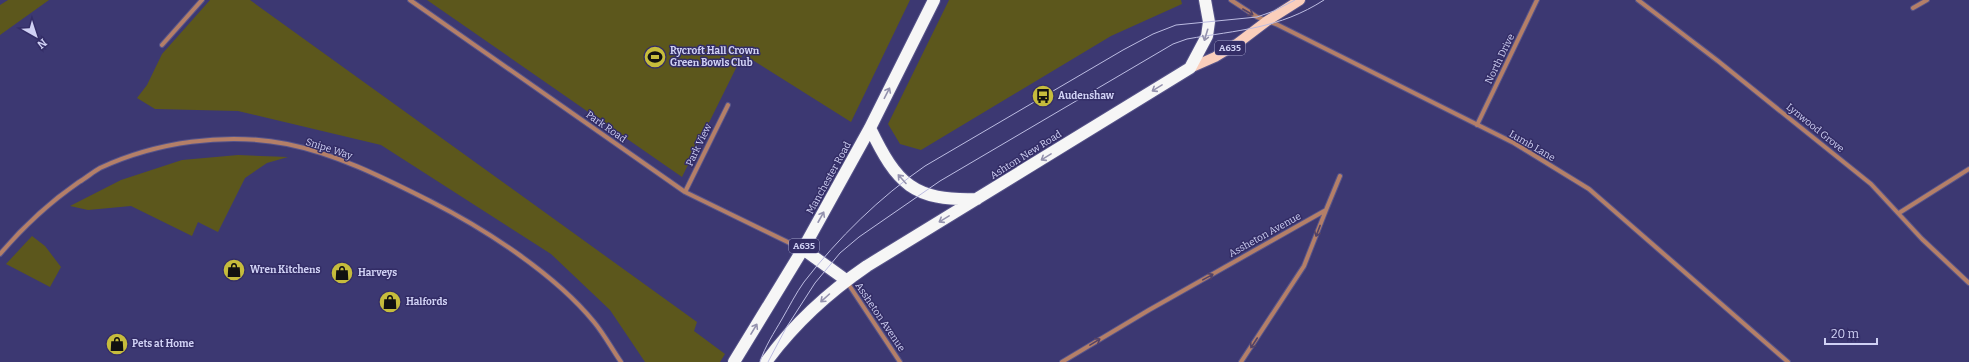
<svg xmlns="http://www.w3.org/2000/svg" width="1969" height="362" viewBox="0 0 1969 362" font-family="Bitter,serif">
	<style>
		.green { fill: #5c571c }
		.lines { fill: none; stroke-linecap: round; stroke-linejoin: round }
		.street-casing { stroke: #575489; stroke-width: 6 }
		.primary-casing { stroke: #575489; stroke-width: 12 }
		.highway-casing { stroke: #575489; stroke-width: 14 }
		.street { stroke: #b47f68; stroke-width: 4 }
		.primary { stroke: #facebb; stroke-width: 10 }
		.highway { stroke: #f6f6f6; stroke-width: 12 }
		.tram { stroke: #bcbce2; stroke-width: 1 }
		.oneway { stroke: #534266 }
		.oneway2 { stroke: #9492ae }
		.labels { text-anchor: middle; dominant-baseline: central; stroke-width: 3; stroke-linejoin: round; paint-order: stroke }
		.shield { fill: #332d66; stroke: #a1a0c9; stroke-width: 1 }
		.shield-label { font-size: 9px; font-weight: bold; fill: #d0d1f4 }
		.poi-label { font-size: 10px; font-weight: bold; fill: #d0d1f4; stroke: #332d66; text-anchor: start }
		.street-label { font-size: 10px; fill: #d0d1f4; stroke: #332d66 }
	</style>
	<rect width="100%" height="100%" fill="#3c3872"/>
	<path class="green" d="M8,0H49L0,35V5Z
		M210,0H250L697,322L694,331L725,354L720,362H645L610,310L551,254L381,145L238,111L155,109L137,98L147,85L162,54Z
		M427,0H910L851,122L743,54L682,177Z
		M949,0H1181L1182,4L1111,36L921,150L900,144L888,124Z
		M238,155L288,157L267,163L245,178L218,232L198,222L192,236L131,206L88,210L70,206L121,180L182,160Z
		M32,236L45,246L61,267L50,287L6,264Z"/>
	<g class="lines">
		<g class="street-casing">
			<path id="street" d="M410,0L685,192L802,249
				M1231,0L1257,17L1276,24L1514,143L1589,189L1788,362
				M1638,0L1718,61L1871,184L1922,239L1969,283
				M1913,8L1927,0
				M162,45L202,0
				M1477,125L1537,0
				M685,192L728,105
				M1326,210L1340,176
				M1899,213L1969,169
				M0,254C23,227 50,202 79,182C86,178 93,172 100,168C156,142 226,132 287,144C337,154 384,178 430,201C485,229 555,274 594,322C604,334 612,349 621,362
				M847,282L900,362
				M1062,362L1149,310L1326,210L1304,266L1241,362"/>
		</g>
		<g class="primary-casing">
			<path id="primary" d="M1190,68L1215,57L1238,43L1267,21L1300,0"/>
		</g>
		<g class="highway-casing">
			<path id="highway" d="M870,128C897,184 913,201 977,199
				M803,249L846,280
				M734,362L803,249L870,128L934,0
				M766,362C793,325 829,292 867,266L1190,68L1207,36L1209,22L1205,0"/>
		</g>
		<use href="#street" class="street"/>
		<use href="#primary" class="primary"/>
		<use href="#highway" class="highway"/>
		<path class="tram" d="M760,362C765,346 774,333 782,319C789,307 796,293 804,282C838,238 880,197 925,166L1123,50L1153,34L1176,25L1257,17L1274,11L1295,0
			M768,362L786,328L815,283L840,253L859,237L940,181L1173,44L1187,39C1238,30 1279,29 1324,0"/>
	</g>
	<defs><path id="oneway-shaft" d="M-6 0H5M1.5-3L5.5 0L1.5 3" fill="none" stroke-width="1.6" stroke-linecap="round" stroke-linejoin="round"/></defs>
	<g class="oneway">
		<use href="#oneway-shaft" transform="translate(1248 12) rotate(30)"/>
		<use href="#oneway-shaft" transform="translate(1318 231) rotate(111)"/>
		<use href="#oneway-shaft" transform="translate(1208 277) rotate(-29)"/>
		<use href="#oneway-shaft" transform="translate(1095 342) rotate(-31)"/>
		<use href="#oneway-shaft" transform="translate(1254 343) rotate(123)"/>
	</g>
	<g class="oneway2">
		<use href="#oneway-shaft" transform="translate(1206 35) rotate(107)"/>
		<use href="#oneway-shaft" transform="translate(1157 88) rotate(148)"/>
		<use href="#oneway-shaft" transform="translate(887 93) rotate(-63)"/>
		<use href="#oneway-shaft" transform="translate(1046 157) rotate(148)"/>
		<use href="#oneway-shaft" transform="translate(902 179) rotate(-132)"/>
		<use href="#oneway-shaft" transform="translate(821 217) rotate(-61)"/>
		<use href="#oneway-shaft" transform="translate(944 219) rotate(149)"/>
		<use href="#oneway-shaft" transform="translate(825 298) rotate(138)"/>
		<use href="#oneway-shaft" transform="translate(754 329) rotate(-59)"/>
	</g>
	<defs>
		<g id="stadium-disc" transform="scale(1.15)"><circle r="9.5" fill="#c6bc3c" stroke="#332d66"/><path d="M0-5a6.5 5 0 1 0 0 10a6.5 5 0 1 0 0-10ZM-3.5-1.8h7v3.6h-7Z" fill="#111"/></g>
		<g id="bus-disc" transform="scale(1.15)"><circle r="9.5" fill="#c6bc3c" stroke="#332d66"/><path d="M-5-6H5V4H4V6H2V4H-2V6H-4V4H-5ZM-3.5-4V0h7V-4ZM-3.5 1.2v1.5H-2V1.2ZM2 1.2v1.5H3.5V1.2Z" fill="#111"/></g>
		<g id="shop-disc" transform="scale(1.15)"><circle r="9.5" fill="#c6bc3c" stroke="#332d66"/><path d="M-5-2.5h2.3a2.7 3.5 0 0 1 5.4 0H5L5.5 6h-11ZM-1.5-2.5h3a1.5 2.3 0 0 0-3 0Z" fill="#111"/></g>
	</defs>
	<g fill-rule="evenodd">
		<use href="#stadium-disc" x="655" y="57"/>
		<use href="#bus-disc" x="1043" y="96"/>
		<use href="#shop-disc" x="234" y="270"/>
		<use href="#shop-disc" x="342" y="273"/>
		<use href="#shop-disc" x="390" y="302"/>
		<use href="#shop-disc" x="117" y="344"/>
	</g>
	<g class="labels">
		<g class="shield">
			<rect x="1215" y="41" width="30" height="14" rx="3"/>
			<rect x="789" y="239" width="30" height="14" rx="3"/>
		</g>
		<g class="shield-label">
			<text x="1230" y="48">A635</text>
			<text x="804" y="246">A635</text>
		</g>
		<g class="poi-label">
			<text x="670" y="51">Rycroft Hall Crown<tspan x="670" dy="12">Green Bowls Club</tspan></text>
			<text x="1058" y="96">Audenshaw</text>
			<text x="250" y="270">Wren Kitchens</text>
			<text x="358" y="273">Harveys</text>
			<text x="406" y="302">Halfords</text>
			<text x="132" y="344">Pets at Home</text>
		</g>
		<g class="street-label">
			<text transform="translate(1500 59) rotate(-64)">North Drive</text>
			<text transform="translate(606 127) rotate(35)">Park Road</text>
			<text transform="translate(1815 128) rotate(39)">Lynwood Grove</text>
			<text transform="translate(699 145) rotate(-64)">Park View</text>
			<text transform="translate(1532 146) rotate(30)">Lumb Lane</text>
			<text transform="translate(329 149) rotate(18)">Snipe Way</text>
			<text transform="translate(1026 155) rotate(-32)">Ashton New Road</text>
			<text transform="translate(829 178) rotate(-61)">Manchester Road</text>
			<text transform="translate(1265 235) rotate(-29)">Assheton Avenue</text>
			<text transform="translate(880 317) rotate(56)">Assheton Avenue</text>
		</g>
	</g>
	<g transform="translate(36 36) rotate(141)" stroke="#332d66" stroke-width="3" paint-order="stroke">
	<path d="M0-3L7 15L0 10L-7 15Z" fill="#d0d1f4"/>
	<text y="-6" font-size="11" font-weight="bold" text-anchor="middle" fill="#d0d1f4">N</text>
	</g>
	<path d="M1825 338v6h52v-6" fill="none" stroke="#d0d1f4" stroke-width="2"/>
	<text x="1831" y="338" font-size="12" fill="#d0d1f4" stroke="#332d66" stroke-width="3" paint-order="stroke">20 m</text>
</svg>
